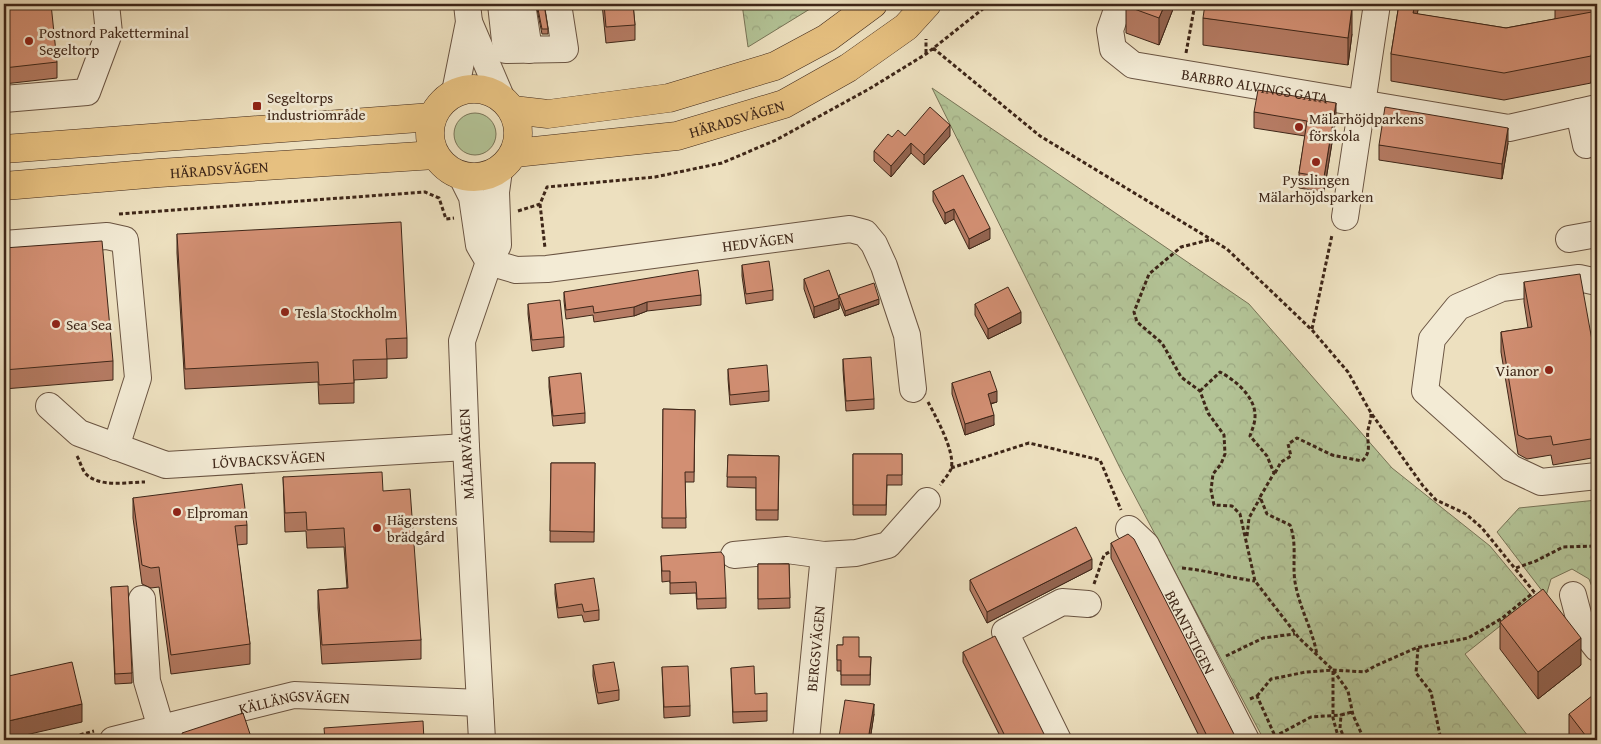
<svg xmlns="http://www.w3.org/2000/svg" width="1601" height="744" viewBox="0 0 1601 744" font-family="'Gentium Book Plus',serif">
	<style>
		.green { fill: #b3c396; stroke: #787457 }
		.forest { fill: url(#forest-crowns); stroke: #787457 }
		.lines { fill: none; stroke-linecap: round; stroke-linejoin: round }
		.minor-casing { stroke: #6a5442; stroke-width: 28 }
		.major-casing { stroke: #3e2618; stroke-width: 29 }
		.path { stroke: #3e2618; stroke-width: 3; stroke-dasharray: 4 2.5; stroke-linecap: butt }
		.minor { stroke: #f3ebd5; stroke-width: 26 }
		.major { stroke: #e6c080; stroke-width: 28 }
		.wall { fill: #b57b63; stroke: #3e2618 }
		.shaded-wall { fill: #936450; stroke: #3e2618 }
		.building { fill: #d28f73; stroke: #3e2618 }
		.poi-dot { fill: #8f2418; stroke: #f3ebd5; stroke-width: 2 }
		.labels { text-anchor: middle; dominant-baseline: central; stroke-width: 5; stroke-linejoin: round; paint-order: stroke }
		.poi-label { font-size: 15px; fill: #3e2618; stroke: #f3ebd5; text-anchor: start }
		.street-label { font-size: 15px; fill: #3e2618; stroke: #f3ebd5 }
	</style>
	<defs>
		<pattern id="forest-crowns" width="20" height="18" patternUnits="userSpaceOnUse" patternTransform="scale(1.25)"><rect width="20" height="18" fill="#b3c396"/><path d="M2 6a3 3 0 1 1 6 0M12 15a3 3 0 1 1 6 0" fill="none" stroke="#9ba781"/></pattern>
	</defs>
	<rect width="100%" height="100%" fill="#ede0bf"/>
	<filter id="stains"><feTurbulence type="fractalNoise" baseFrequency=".004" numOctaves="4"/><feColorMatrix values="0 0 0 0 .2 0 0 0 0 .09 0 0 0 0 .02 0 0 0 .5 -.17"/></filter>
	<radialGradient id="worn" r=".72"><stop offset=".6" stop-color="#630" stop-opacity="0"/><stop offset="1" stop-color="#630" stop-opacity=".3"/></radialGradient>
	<path class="green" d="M454 134a21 21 0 1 1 42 0a21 21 0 1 1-42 0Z"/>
	<path class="forest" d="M742,4H818L748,47Z
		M932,88L1249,304L1392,468L1490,546L1534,599L1465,654L1531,740H1264L1121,470Z
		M1597,500V590L1594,592L1589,579L1572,569L1551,579L1546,596L1497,532L1519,508Z"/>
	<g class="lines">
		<g class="minor-casing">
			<g id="minor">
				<path d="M501,4L506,50L565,49L558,4"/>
				<path d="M522,4L529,50"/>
				<path id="s1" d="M1119,4L1110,30L1113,49L1133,65L1509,128L1597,108"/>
				<path d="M469,22L501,97"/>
				<path d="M455,92L469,22L467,4"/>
				<path d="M4,99L87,92L109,33L106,4"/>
				<path d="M1579,112L1586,145"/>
				<path d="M462,177L472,197L479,245L489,262"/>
				<path d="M1345,217L1377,4"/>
				<path d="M1569,239L1597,234"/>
				<path d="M4,244L107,236L125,240L138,378L116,447"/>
				<path id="s2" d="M489,262L516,270L547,269L850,229L865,233L874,244L884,266L907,335L913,389"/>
				<path d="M1597,282L1579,278L1502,288L1458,307L1432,339L1425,391L1511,468L1541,482L1597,476"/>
				<path id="s3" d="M49,406L79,433L166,465L466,447"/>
				<path id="s4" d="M1129,529L1146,545L1246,740"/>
				<path d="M734,555L787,550L824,555"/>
				<path d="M1573,595L1582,629L1597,648"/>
				<path d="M142,599L147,681L161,728"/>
				<path id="s5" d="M113,740L294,695L480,703"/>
				<path d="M482,740L466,447L462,341L489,262L498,245L496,192L499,170"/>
				<path id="s6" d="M806,740L824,555L856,553L888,545L927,501"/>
				<path d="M1058,740L1005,632L1062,602L1088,604"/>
			</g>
		</g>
		<g class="major-casing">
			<g id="major">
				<circle cx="474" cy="133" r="44"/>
				<path d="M513,110L548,114L669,98L775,66L827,38L873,4"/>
				<path d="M4,149L432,117"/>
				<path id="s7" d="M515,153L677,136L784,104L848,68L906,27L927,4"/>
				<path id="s8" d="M4,186L159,173L435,155"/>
			</g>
		</g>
		<path class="path" d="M933,48L1040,136L1227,249L1312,330L1348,372L1371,413L1423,486L1436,500L1466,514L1482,528L1539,598
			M926,53V39
			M1186,53L1195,4
			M540,204L545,248
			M518,211L540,204L547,187L655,177L722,163L776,140L869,89L926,54L989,4
			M119,214L425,192L439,198L446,219L454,218
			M1209,240L1181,247L1149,274L1134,312L1137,322L1162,343L1181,377L1200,391L1208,413L1224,435L1225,454L1221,464L1213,474L1211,490L1214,505L1232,506L1240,514L1255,581L1299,638L1333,670L1348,691L1353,715L1363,737L1367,740
			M1312,329L1332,235
			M1200,391L1220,372C1235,380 1256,397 1255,417C1255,423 1252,430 1250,436L1267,456L1274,473L1260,497L1267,514L1290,525C1298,546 1291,566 1296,587C1301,611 1313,631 1317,655
			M928,402C936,417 956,453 951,469C949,474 943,481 940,485
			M77,456C80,461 82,470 86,474C100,488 128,482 145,482
			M951,468L1029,443L1100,460L1121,510
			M1275,473L1281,462L1291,456L1288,444L1297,438L1332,455L1362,461C1373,451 1366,442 1368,430C1369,425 1371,420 1371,414
			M1247,536L1249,518L1260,498
			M1182,568C1207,570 1230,578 1255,581
			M1516,568L1536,561L1563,547L1597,546
			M1094,584L1104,555L1113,550
			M1418,648L1416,673L1431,692L1441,740
			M1226,656L1263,638L1295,634
			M1333,671V718L1339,740
			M1257,696L1271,679L1306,672L1333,670L1365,672L1375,666L1416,648L1468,638L1501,619L1534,592
			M1250,699L1257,696L1275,736
			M61,740L94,731
			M1268,740L1311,717L1341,715
			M1345,740L1340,728L1341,715L1352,712"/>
		<use href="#minor" class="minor"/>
		<use href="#major" class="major"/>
	</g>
	<path class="wall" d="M4,4L57,62V78L4,84Z
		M536,4H544L548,29V34H542Z
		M602,4H633L635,25V40L606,43Z
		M1127,4H1175L1159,45L1126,33V6Z
		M1399,4H1419L1417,14L1506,28L1555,19V4H1597V51L1591,83L1504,100L1391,81V54Z
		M1203,18L1352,34L1348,65L1203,45Z
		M1254,112L1336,118L1324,192L1299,188V173L1305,136L1254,128Z
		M905,136H950L924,165L911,153L891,177L874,161V151L892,137Z
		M1508,143L1502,179L1379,160V145Z
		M933,191L990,239L969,249L954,219L945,224L933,201Z
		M177,234L407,338V358L387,359V378L354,380V403L319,404L318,382L185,389L177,253Z
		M4,248L113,361V380L4,389Z
		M742,265L773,290V300L746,304L742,276Z
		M804,279L839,298V295L879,304L845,316L839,301V309L814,318L804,289Z
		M1524,282L1597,368V457L1553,465L1551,455L1527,459L1518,454L1501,352V332L1528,328L1524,302Z
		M564,292L701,295V305L647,311L634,316L594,322L593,315L566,319L564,301Z
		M528,304L564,337V347L532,351L528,314Z
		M975,304L1021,323L988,339L975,315Z
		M843,359L874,399V409L846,411L843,370Z
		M728,369L769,391V401L730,405L728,379Z
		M549,377L585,413V423L553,426L549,387Z
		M952,383L997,402L991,404L994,425L965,435L952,394Z
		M663,409L695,410L694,482H685L686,528H662Z
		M853,454H902V485H887L886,515H853Z
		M728,455L779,456L778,520H756V488L727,487Z
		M551,463H595L594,542H550Z
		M283,477L383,491L421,640V659L322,664L318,608V590L347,588L344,547L307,548L306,531L285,532Z
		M133,498L247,525V544L237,545L250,644V664L171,674L159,587L151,588L142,584L133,518Z
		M1111,543L1237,740H1201L1111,558Z
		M661,556L726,598V608L697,609L696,593L670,594V581L662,582Z
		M758,564H789L790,608L758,609Z
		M1092,569L987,623L970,590V580Z
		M555,584L599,610V620L584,622L582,615L558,618L555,594Z
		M111,587L132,673V683L115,684Z
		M1500,622L1581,665L1538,699L1500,649Z
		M837,645H843L859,657H871L870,685H841V671H837Z
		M963,652L1047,740H1002L963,662Z
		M593,665L619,690V700L598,704L593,676Z
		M662,667L690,706V716L664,718Z
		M731,668L755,694L767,711V721L733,723Z
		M874,714L870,740H839V737Z
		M1569,714L1597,740H1569Z"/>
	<path class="shaded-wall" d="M1165,4H1175L1159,45V18Z
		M1415,4H1419L1413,40V13Z
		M1352,7V34L1348,65V38Z
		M1597,24V51L1591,83V56Z
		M1336,103V118L1324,192V177Z
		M950,125V136L924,165V155Z
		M1508,128V143L1502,179V164Z
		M911,143V153L891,177V166Z
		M954,209V219L945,224V213Z
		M990,228V239L969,249V239Z
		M839,298V309L814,318V307Z
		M879,299V304L845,316V311Z
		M647,302V311L634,316V307Z
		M1021,312V323L988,339V329Z
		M997,391V402L988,404V394Z
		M994,415V425L965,435V424Z
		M1092,559V569L987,623V612Z
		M1581,638V665L1538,699V672Z
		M82,704V722L4,740V722Z
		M874,704V714L870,740H868Z"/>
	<path class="building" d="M4,4H51L57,62L4,68Z
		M537,4H544L548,29H542Z
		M604,4H633L635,25L606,27Z
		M1127,4H1165L1159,18L1126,6Z
		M1205,4H1329L1352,7L1348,38L1203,18Z
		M1399,4H1415L1413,13L1506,28L1597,11V24L1591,56L1504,73L1391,54Z
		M1258,90L1336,103L1324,177L1299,173L1307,121L1254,112Z
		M930,107L950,125L924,155L911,143L891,166L874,151L888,134L892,137L898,130L905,136Z
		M1385,107L1508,128L1502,164L1379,145Z
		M963,175L990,228L969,239L954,209L945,213L933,191Z
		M401,222L407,338L386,339L387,359L353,360L354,383L319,385L318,362L185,369L177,234Z
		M102,241L113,361L4,370V248Z
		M769,261L773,290L746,294L742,265Z
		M698,270L701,295L647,302L634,307L594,313L593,306L566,310L564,292Z
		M829,270L839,298L814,307L804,279Z
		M1580,274L1597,368V438L1553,445L1551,436L1527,439L1518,435L1501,332L1532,327L1524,282Z
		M874,283L879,299L845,311L839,295Z
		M1008,287L1021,312L988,329L975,304Z
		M560,300L564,337L532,340L528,304Z
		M871,357L874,399L846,401L843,359Z
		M767,365L769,391L730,395L728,369Z
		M990,371L997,391L988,394L994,415L965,424L952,383Z
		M581,373L585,413L553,416L549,377Z
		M663,409L695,410L694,472H685L686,518H662Z
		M853,454H902V475H887L886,505H853Z
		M728,455L779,456L778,510H756V477H727Z
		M551,463H595L594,532L550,531Z
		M382,472L383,491L410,489L421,640L322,645L318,590L348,588L344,528L307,530L306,512L285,513L283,477Z
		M242,484L247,525L235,526L250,644L171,655L159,567L151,568L142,565L133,498Z
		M1076,527L1092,559L987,612L970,580Z
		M1128,534L1134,539L1237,740H1209L1111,543Z
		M721,552L724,556L726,598L697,599L696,582L670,583V571H662L661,556Z
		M758,564H789L790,598L758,599Z
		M594,578L599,610L584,612L582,604L558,608L555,584Z
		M128,586L132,673L115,674L111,587Z
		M1543,589L1581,638L1538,672L1500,622Z
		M995,636L1047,740H1007L963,652Z
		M843,637H859V657H871L870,675H841V660H837V645H843Z
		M72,662L82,704L4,722V677Z
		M614,662L619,690L598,693L593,665Z
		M688,666L690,706L664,707L662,667Z
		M754,666L755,694L767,693V711L733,712L731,668Z
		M1597,692V740H1589L1569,714Z
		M845,700L874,704L868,740H857L839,737Z
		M243,713L252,740H184L182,733Z
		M423,721L424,740H325L324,728Z"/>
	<g class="poi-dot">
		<circle cx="29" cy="41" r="5"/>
		<rect x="252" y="101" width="10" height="10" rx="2.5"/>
		<circle cx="1299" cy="127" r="5"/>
		<circle cx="1316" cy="162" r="5"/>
		<circle cx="285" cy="312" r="5"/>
		<circle cx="56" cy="324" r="5"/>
		<circle cx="1549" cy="370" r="5"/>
		<circle cx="177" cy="512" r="5"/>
		<circle cx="377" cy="528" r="5"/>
	</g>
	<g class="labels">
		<g class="poi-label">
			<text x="39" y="32">Postnord Paketterminal<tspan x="39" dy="17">Segeltorp</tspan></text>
			<text x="267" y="97">Segeltorps<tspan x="267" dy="17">industriområde</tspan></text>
			<text x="1309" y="118">Mälarhöjdparkens<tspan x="1309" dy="17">förskola</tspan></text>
			<text x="1316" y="179" text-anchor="middle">Pysslingen<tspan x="1316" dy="17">Mälarhöjdsparken</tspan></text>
			<text x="295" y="312">Tesla Stockholm</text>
			<text x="66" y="324">Sea Sea</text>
			<text x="1539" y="370" text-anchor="end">Vianor</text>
			<text x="187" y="512">Elproman</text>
			<text x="387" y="519">Hägerstens<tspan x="387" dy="17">brädgård</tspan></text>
		</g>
		<g class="street-label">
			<text stroke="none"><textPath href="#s1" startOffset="196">BARBRO ALVINGS GATA</textPath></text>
			<text stroke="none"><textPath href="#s7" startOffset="225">HÄRADSVÄGEN</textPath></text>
			<text stroke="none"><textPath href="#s8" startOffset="216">HÄRADSVÄGEN</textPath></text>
			<text stroke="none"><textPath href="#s2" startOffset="272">HEDVÄGEN</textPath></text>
			<text transform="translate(466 454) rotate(-93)">MÄLARVÄGEN</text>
			<text stroke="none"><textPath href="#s3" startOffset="236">LÖVBACKSVÄGEN</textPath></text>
			<text stroke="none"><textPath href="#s4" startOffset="121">BRANTSTIGEN</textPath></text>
			<text stroke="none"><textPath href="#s6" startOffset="92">BERGSVÄGEN</textPath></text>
			<text stroke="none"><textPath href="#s5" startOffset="186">KÄLLÄNGSVÄGEN</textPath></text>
		</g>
	</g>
	<rect width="1601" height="744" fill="none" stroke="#ede0bf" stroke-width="20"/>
	<rect x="5" y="5" width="1591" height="734" fill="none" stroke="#3e2618" stroke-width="2.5"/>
	<rect x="10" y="10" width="1581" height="724" fill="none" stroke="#3e2618"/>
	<rect width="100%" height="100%" filter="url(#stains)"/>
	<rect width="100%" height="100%" fill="url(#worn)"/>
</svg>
